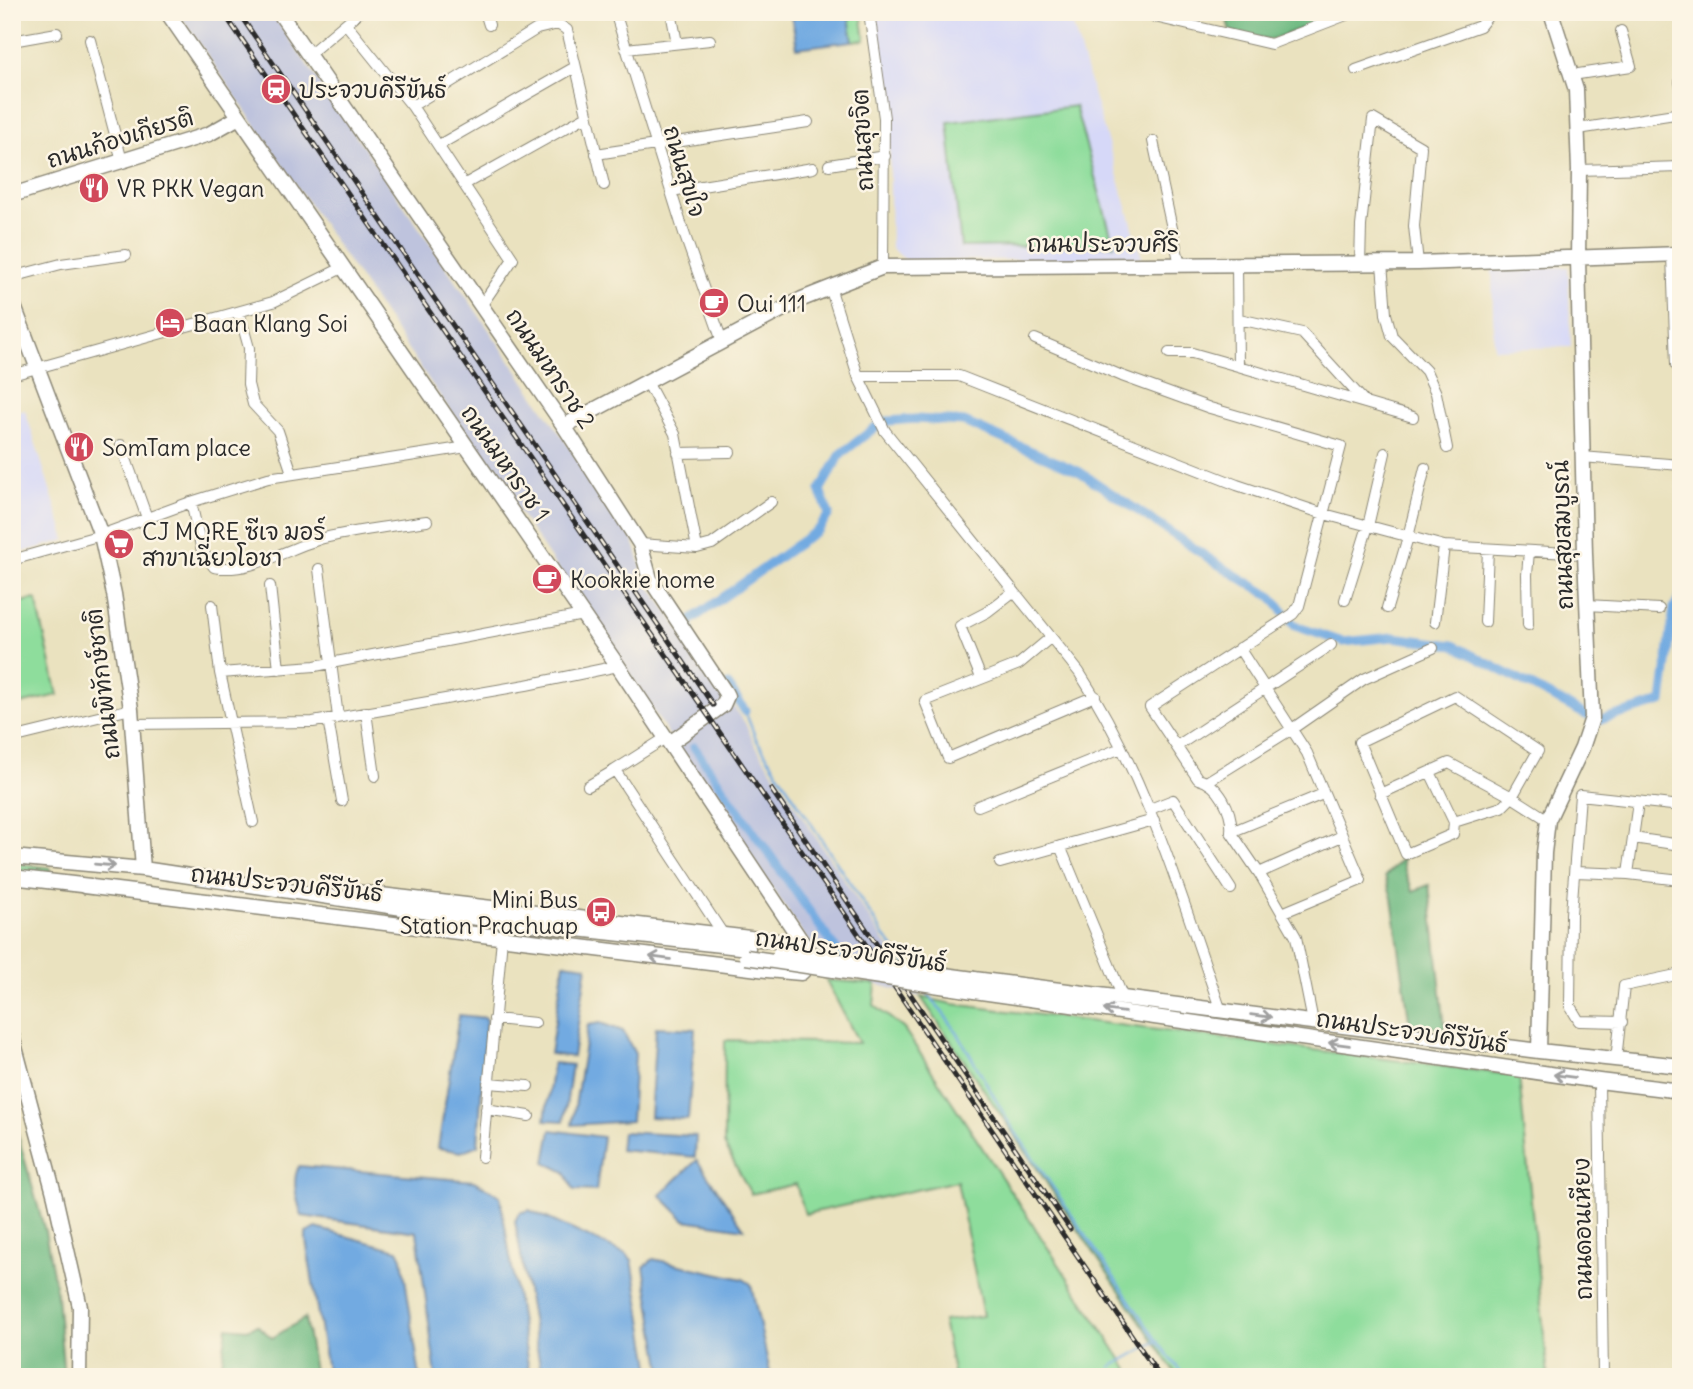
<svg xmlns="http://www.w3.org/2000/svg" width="1693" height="1389" viewBox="0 0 1693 1389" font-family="Delius,'Playpen Sans Thai',sans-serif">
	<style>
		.built { fill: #d6d8f8 }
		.industrial { fill: #bec3dd }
		.green { fill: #8edd9c; stroke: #5c8464; stroke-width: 2 }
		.forest { fill: #72bc84; stroke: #4e7458; stroke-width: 2 }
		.water { fill: #72aae1; stroke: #4e6a86; stroke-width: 2 }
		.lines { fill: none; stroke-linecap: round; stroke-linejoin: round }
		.stream { stroke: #72aae1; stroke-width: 2.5 }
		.canal { stroke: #72aae1; stroke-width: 9 }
		.street-casing { stroke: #8a8675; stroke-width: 12 }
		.secondary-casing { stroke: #8a8675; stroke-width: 17 }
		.street { stroke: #fff; stroke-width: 10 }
		.secondary { stroke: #fff; stroke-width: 14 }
		.rail-casing { stroke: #2b2b2b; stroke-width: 5 }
		.rail { stroke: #fcf5e5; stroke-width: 2.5; stroke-dasharray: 8; stroke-linecap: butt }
		.secondary-bridge-casing { stroke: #8a8675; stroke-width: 17; stroke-linecap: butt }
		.secondary-bridge { stroke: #fff; stroke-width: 14 }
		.oneway { stroke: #a0a0a0 }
		.labels { text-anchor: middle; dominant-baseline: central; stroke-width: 5; stroke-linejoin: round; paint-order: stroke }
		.poi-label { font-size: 23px; fill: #2b2b2b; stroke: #fcf5e5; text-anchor: start }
		.street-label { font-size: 23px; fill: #2b2b2b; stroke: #fcf5e5 }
	</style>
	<rect width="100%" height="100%" fill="#fcf5e5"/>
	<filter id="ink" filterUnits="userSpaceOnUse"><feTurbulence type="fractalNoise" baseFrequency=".0143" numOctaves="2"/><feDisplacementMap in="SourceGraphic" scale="14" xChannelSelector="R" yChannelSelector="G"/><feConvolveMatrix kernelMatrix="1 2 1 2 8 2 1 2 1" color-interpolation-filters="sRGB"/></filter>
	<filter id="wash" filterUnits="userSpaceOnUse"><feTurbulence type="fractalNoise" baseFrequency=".00686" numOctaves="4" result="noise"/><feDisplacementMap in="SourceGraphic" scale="28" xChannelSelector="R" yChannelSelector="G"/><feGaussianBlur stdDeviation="1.57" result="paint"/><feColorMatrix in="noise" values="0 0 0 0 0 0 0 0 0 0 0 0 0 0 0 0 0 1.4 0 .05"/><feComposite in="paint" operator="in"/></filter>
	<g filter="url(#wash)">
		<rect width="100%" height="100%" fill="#eae2bf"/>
		<path class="built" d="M874,12H1069L1142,258L907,261L891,248L889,112Z
			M1568,267L1571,347L1494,349L1492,269Z
			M25,410L66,540L12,555V414Z"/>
		<path class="industrial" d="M178,12H271L633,540L645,580L745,723L755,745L921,997L876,984L813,949L543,547Z"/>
		<path class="green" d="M848,12H861L865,40L853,41Z
			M1075,106L1114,245L961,247L948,122Z
			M36,599L58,695L12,706V604Z
			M12,863L50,868V874L12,870Z
			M826,980L876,984L874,1005L904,1029L1133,1377H954L943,1321L983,1316L957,1181L805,1214L796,1184L751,1194L724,1144L725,1040L859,1043Z
			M921,997L953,1004L1519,1076L1548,1377H1178Z"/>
		<path class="forest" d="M1225,12H1345L1271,40L1230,32Z
			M1403,858V866L1413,891L1429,885L1445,1028L1410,1026L1392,898L1385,876Z
			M12,1115L45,1231L57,1295L64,1377H12Z
			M305,1318L315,1377H220L227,1327L247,1329L257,1325L272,1338Z"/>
		<path class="water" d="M791,12H848L853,41L797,48Z
			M564,963L587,966L573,1057L550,1054Z
			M459,1015L486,1018L478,1145L461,1152L438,1148Z
			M600,1023L623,1031L635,1054L631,1121L572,1125L588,1025Z
			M656,1027L695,1029L688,1119L650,1117Z
			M553,1063L572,1065L564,1121L545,1120Z
			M551,1130L603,1137L596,1191L574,1190L565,1172L545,1162Z
			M622,1132L696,1136L695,1157L620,1150Z
			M697,1160L744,1229L685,1220L660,1195Z
			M299,1166L474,1181L500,1196L530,1377H436L417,1232L302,1216C297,1200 291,1181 299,1166Z
			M529,1210L626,1254L632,1260L652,1377H542L515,1221L519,1213Z
			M316,1228L398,1250L402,1258L420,1377H328L306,1240V1233Z
			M653,1259L743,1279L751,1284L771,1377H663L644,1267Z"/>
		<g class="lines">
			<path class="stream" d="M745,711L756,739L883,934L906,964
				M925,989L957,1032L1008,1121L1157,1341L1111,1367
				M1157,1341L1185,1377"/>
			<path class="canal" d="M691,630L687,623L819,529L829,514L820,490L841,454L877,426L888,421L916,419L964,422L1080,472L1219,565L1272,597L1295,626L1343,642L1393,637L1453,645L1592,718L1600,720L1662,702L1674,608L1681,595
				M728,685L745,711
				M694,747L845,962"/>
		</g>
	</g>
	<g filter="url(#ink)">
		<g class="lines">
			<g class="street-casing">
				<path id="street" d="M485,12L489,25
					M615,12L684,233L722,341
					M671,12L677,43
					M869,12L884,118L883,267
					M1133,12L1271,44L1354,12
					M346,24L412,106L513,259L481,306
					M90,40L122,161
					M12,41L57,33
					M626,49L710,40
					M309,54L359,12
					M1356,70L1480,26L1491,12
					M1572,75L1631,66L1621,31
					M1680,82L1681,87
					M412,106L537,29L558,24L567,30L604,185
					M1578,129L1681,113
					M1153,141L1180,265
					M439,145L575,67
					M596,154L808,122
					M829,165L885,156
					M1579,170L1681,167
					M465,184L587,116
					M671,191L813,168
					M1672,255L1676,365
					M1382,263L1386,314L1392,336L1426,371L1436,393L1447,448
					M1360,264L1361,226L1373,119L1421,147L1414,226L1418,263
					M1237,265L1238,366L1413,417
					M12,277L61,264L126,255
					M830,287L858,376L885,431L1079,672C1146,775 1181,896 1221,1011
					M239,312L249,348L248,384L253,404L278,431L292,473
					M1239,319L1302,333L1365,402
					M1035,339L1122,376L1210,408L1341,446L1299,606L1293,614L1150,707L1198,779C1219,784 1233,811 1231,832
					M1169,353H1192L1238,366
					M12,375L273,302L342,268
					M858,376H959L1237,485L1324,514L1444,546L1585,554
					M646,380L675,434L697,548
					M121,445L147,518
					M678,453L730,452
					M1582,457L1681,465
					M191,502L202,551L214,567C251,574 289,547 324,538C358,530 393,526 427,521
					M640,544L697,548L712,544L771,502
					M12,560L101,535L191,502L268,478L467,447
					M319,569L338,717
					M270,586L279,669
					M1345,600L1368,526L1385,453
					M212,605L220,673L253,822
					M1587,605L1659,609
					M1387,608L1408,537L1425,468
					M1435,622L1444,546
					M1485,622L1488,549
					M1528,625L1527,575L1529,551
					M1050,638L1019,664L925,701L948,758L1095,696
					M1239,648L1307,753L1361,880L1282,913
					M220,673L315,666L583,615
					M981,678L960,626L987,612L1013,592
					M1455,696L1538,751L1512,797L1502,807L1454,822L1453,834L1406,854L1359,742Z
					M366,712L375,776
					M328,719L342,801
					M132,724L313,722L526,685L618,666
					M667,737L615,770L723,934
					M12,738L131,709
					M1177,746L1331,645
					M1430,772L1454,822
					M1208,781L1292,729L1364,679L1433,648
					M588,786L615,770
					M1380,794L1449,763L1512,797L1548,820
					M978,806L1121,748
					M1150,809L1173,800L1231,889
					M1633,838L1681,845
					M1060,846L1123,998
					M1000,863L1154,820
					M1575,872L1628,874L1681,880
					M1259,873L1342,836
					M1628,874L1638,802
					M494,1019L535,1023
					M1313,1022L1296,937L1259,873L1231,832L1323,794
					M1622,1022L1579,1021L1570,1006L1571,914L1580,795L1681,806
					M1616,1060L1624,986L1681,974
					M1599,1081L1603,1377
					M488,1083L528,1086
					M486,1109L529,1116
					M482,1157L502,938"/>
			</g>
			<g class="secondary-casing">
				<path id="secondary" d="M279,12L564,426L640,544L650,579L725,692L727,696L723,705L670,743
					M12,195L209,134L239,117
					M12,301L101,535L114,594L131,709L143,869
					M564,426L802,299L883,267L1418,263L1681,254
					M12,857L143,869L442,914L748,948
					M12,877L90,886
					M84,886L767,970L801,973L808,966V951L618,666L167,12
					M355,892L802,944
					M974,979L1539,1051L1681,1066
					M974,991L1599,1081L1681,1091
					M12,1036L55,1197L80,1307L79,1377
					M1539,1051L1544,853L1548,820L1582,748L1592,718L1585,554L1578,259L1579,170L1576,90L1551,12"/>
			</g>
			<use href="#street" class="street"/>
			<use href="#secondary" class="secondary"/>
			<g class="rail-casing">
				<path id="rail" d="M223,12L838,904L1160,1377
					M238,12L713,705
					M771,789L1070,1229"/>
			</g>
			<use href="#rail" class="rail"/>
			<g class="secondary-bridge-casing">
				<path id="secondary-bridge" d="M780,953L974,979
					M746,957L974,991"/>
			</g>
			<use href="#secondary-bridge" class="secondary-bridge"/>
		</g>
		<defs><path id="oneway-shaft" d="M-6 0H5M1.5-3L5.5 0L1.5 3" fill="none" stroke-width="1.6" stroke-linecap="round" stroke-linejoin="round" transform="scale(1.75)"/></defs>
		<g class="oneway">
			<use href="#oneway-shaft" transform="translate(105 865) rotate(5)"/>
			<use href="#oneway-shaft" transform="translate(660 958) rotate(-173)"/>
			<use href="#oneway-shaft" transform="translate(1114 1011) rotate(-172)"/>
			<use href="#oneway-shaft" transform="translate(1261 1016) rotate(7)"/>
			<use href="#oneway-shaft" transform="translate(1339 1044) rotate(-172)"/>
			<use href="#oneway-shaft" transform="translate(1564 1076) rotate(-172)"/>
		</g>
	</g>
	<defs>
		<g id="station-disc" transform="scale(1.575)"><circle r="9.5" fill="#d1495b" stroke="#fcf5e5"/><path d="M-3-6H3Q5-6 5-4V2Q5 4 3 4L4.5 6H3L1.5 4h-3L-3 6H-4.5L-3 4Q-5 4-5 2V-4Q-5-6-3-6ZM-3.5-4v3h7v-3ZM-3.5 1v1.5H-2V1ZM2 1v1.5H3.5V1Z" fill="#fff"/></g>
		<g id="restaurant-disc" transform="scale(1.575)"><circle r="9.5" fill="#d1495b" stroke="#fcf5e5"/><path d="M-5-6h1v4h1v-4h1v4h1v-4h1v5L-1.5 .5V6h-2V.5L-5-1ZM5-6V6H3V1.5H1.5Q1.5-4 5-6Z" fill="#fff"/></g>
		<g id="cafe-disc" transform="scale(1.575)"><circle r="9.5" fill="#d1495b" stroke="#fcf5e5"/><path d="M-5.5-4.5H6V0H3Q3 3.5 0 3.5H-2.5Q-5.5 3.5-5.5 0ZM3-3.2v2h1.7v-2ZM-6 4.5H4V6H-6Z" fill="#fff"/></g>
		<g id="hotel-disc" transform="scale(1.575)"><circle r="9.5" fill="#d1495b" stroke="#fcf5e5"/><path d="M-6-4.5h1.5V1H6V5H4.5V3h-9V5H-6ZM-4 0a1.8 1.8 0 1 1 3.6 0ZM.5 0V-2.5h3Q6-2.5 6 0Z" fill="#fff"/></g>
		<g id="supermarket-disc" transform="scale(1.575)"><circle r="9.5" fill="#d1495b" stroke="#fcf5e5"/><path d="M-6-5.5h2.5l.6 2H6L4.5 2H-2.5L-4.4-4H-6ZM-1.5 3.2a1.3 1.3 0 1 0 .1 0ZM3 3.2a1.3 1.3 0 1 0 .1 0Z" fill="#fff"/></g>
		<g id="bus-disc" transform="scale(1.575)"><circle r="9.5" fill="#d1495b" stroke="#fcf5e5"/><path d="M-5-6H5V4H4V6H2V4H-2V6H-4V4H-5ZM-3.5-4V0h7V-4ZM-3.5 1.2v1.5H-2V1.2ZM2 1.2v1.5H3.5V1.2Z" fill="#fff"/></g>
	</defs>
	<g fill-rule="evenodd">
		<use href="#station-disc" x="276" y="89"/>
		<use href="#restaurant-disc" x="94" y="188"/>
		<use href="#cafe-disc" x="714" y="303"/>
		<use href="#hotel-disc" x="170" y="323"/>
		<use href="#restaurant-disc" x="79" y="447"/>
		<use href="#supermarket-disc" x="119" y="544"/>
		<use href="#cafe-disc" x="547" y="579"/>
		<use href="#bus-disc" x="601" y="912"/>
	</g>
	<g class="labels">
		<g class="poi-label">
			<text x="299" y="89">ประจวบคีรีขันธ์</text>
			<text x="117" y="188">VR PKK Vegan</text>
			<text x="737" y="303">Oui 111</text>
			<text x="193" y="323">Baan Klang Soi</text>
			<text x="102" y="447">SomTam place</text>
			<text x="142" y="531">CJ MORE ซีเจ มอร์<tspan x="142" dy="26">สาขาเฉี่ยวโอชา</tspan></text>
			<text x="570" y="579">Kookkie home</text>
			<text x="578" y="899" text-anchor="end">Mini Bus<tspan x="578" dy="26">Station Prachuap</tspan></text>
		</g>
		<g class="street-label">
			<text transform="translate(120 138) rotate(-17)">ถนนก้องเกียรติ</text>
			<text transform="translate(862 140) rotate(-93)">ถนนสุขจิต</text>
			<text transform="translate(685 171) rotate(73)">ถนนสุขใจ</text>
			<text x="1103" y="243">ถนนประจวบศิริ</text>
			<text transform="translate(551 368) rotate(56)">ถนนมหาราช 2</text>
			<text transform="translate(506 463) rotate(55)">ถนนมหาราช 1</text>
			<text transform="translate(1562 535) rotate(-92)">ถนนสุขสมบูรณ์</text>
			<text transform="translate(102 684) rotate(-97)">ถนนพิทักษ์ชาติ</text>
			<text transform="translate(287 883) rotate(6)">ถนนประจวบคีรีขันธ์</text>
			<text transform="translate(851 950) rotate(8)">ถนนประจวบคีรีขันธ์</text>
			<text transform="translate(1412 1031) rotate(8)">ถนนประจวบคีรีขันธ์</text>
			<text transform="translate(1582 1229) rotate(-91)">ถนนดอนเหียง</text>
		</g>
	</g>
	<rect width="1693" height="1389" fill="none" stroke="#fcf5e5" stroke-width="42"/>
</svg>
